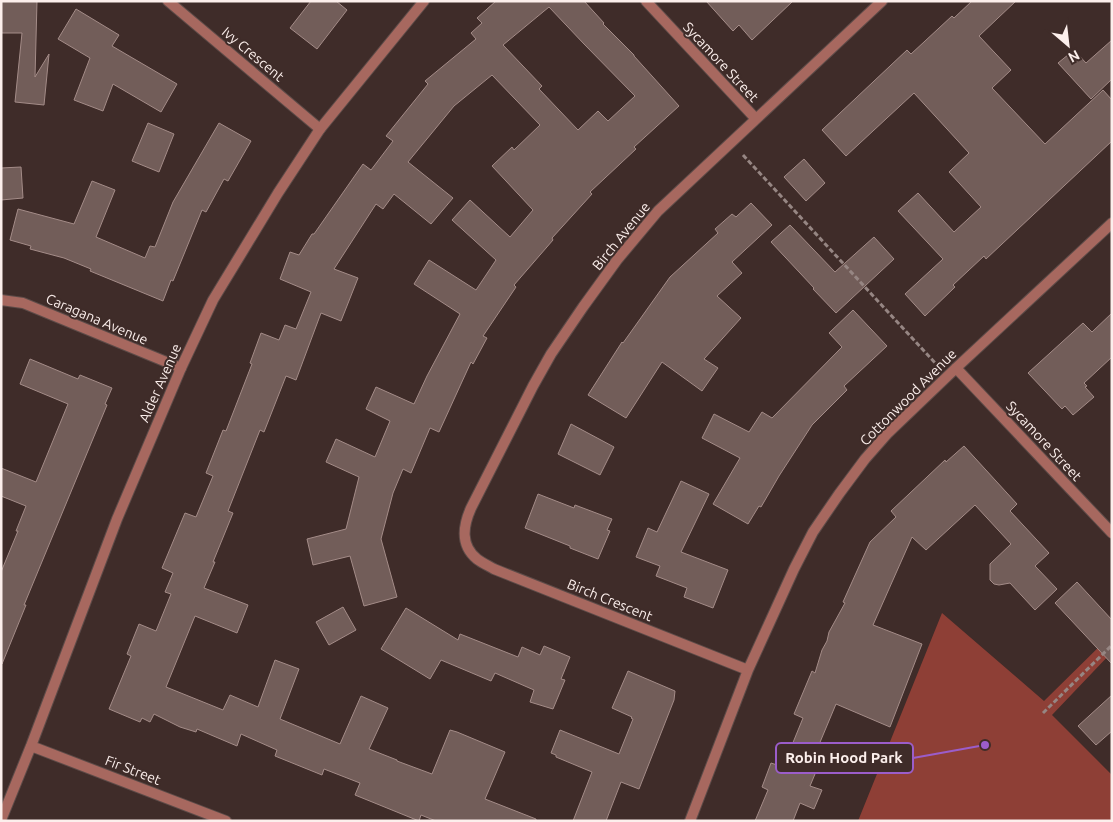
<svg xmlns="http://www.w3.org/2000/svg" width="1113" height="822" viewBox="0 0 1113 822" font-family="Ubuntu,sans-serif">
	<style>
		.green { fill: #8e3f36 }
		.building { fill: #725d59; stroke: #a48c88; fill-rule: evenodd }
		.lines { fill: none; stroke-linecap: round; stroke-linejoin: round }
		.minor-casing { stroke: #5d4b48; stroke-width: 12 }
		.tertiary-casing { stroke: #5d4b48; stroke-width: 12 }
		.path { stroke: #968683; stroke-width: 3; stroke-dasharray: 5 2.5; stroke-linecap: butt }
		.minor { stroke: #a7685f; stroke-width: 10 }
		.tertiary { stroke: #a7685f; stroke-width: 10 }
		.labels { text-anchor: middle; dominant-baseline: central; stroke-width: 4; stroke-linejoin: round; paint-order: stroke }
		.street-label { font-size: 14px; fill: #fcefec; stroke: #3f2c29 }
		.leader { fill: none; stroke: #9b5dca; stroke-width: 2 }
		.callout-dot { fill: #9b5dca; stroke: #3f2c29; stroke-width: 2 }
		.callout { fill: #3f2c29; stroke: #9b5dca; stroke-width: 2 }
		.callout-label { font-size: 15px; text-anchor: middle; font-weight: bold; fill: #fcefec }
	</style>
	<rect width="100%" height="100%" fill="#3f2c29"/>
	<path class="green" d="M942,613L1044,701L1112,634V652L1052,715L1112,775V821H858Z"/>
	<path class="building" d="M1,1H37L35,77L49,54L44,105L15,102L22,33H1Z
		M311,1H336L347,10L317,49L290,28Z
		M496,1H584L604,23L603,24L634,55V56L679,106L634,147L636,149L590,192L592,194L552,238L553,240L514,285L516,287L483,336L487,338L473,364L471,362L439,432L430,428L411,473L403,469L393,493L381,539L397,597L364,606L350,556L313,565L307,539L346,529L359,477L326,462L336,439L375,457L390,421L366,409L376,387L414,404L427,376L460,314L414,284L429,260L476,290L496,260L452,220L470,200L510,237L533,210L492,166L512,147L514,150L540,125L492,75L454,106L408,162L453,198L431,224L394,194L383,209L376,204L334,269L358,278L341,321L321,313L296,380L286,376L264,432L260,430L228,511L233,513L213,562H215L204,588L248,605L237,633L195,616L166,687L223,710L230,695L258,707L275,660L299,669L280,719L340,744L361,696L388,708L369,749L397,760V761L432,774L450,730L457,732L505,752L485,799L536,819V821H436L421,815L419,821L355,795L360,783L324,769L322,775L275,756L277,750L241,734L237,746L197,729L196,732L180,727L154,714L150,722L142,718L140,722L109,709L131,656L127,654L139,624L156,631L171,594L165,592L173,573L162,568L185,513L196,517L213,476L206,473L223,430L226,431L252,364L250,363L261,333L279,340L285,325L296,329L311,292L280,279L290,252L299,255L312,234H314L363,164L371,170L393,141L386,136L428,84L425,81L476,39L471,33L482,23L477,18ZM549,7L584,44L635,96L608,121L598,111L578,130L539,89L542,86L503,45Z
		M706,1H793L752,40L739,25L733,31Z
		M972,1H1016L979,36L1011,70L992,88L1045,144L1103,90L1112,100V141L986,259L984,256L953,285L955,287L925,316L905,294L943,259L898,211L918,193L954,232L981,207L949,172L969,153L914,93L846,156L822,130L907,50L911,54L952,16L954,18Z
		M76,9L119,35L112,46L177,84L161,112L113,84L103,111L74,100L90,58L58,39Z
		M1112,40V79L1091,99L1058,63L1074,50L1086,63Z
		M148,123L174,134L159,172L132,161Z
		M219,123L251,141L228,181L224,179L206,212L202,210L173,281L171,280L163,301L90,271L91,269L64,258L30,249L31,246L10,240L18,209L74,224L92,181L115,190L96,237L145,258L150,246L155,247L173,202Z
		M804,159L825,183L806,201L784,177Z
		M21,167L23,198L1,200V168Z
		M751,203L772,225L732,262L742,273L717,296L741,318L704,359L718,368L702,391L662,362L626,418L588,395L622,342L623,343L670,277L718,233L715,229L732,214L736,217Z
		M790,225L835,272L874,237L894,259L836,313L813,289L814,288L771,242Z
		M853,310L887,346L844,386L847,390L812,425L779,476L761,507L759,506L748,524L713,504L740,458L702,438L714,414L749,432L762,412L772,418L842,347L829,333Z
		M1112,313V357L1084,383L1087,386L1085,387L1094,397L1073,415L1065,406L1062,409L1028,373L1083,323L1092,332Z
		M30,359L78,379L80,375L112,388L105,404L107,405L24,605H26L2,664L1,572L18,531H16L26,506L1,496V468L36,482L68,404L20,384Z
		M571,424L614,447L600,475L558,454Z
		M964,446L1017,504L1010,511L1049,553L1035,566L1057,589L1035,610L1010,583L999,585L994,584L990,580V564L1011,544L975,505L926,550L912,537L873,625L922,644L890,727L836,704L813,759L820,762L810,786L822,790L814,809L800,803L793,821H755L768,790L762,787L771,763L783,767L803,718L794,714L812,671L815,673L822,650L827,641L829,632L845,603L843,602L870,542L896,517L891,511L945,460L946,462Z
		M681,481L709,494L681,552L728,570L713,608L684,597L687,588L656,576L660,566L636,557L648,528L657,532Z
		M538,494L574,508L575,505L612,519L607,530L610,531L598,559L570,548V546L525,528Z
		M1077,582L1112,620V664L1055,603Z
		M343,607L356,630L329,645L316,622Z
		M406,608L458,640L460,634L518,657L522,647L540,655L544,646L570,657L561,679L565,680L553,709L530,702L534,690L495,673L491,681L441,660L430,679L381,649Z
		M628,671L675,691L674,700L639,789L621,782L606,821H573L592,772L556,757V755L551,753L560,730L619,754L633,719L631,718L632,717L612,708Z
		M1112,695V731L1096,745L1078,726Z"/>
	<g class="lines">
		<g class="minor-casing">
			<path id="minor" d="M168,1L320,129
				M646,1L756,119
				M1,300L23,303L181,368
				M956,368L1112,533
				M748,670L494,569C489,566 482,563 477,559C460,545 463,526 471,508L533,386L551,354L583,307L617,260L658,211L882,1
				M690,821L748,670L794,569L813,532L839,494L865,459L887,434L956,368L1112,223"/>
		</g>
		<g class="tertiary-casing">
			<path id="tertiary" d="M31,746L226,821
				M1,820L31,746L117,519L181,368L213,300L278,193L320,129L424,1"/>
		</g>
		<path class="path" d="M743,155L937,365
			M1043,713L1112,645"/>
		<use href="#minor" class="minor"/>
		<use href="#tertiary" class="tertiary"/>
	</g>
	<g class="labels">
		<g class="street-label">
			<text transform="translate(253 54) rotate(40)">Ivy Crescent</text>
			<text transform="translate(721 62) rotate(47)">Sycamore Street</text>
			<text transform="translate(621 236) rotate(-51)">Birch Avenue</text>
			<text transform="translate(97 319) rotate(23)">Caragana Avenue</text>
			<text transform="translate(160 383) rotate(-66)">Alder Avenue</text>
			<text transform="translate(908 397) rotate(-45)">Cottonwood Avenue</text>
			<text transform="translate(1044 441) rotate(47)">Sycamore Street</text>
			<text transform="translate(610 600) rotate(22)">Birch Crescent</text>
			<text transform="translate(133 770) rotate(21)">Fir Street</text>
		</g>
	</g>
	<path class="leader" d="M985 745L913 758"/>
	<circle class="callout-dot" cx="985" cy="745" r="5"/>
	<rect class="callout" x="776" y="743" width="137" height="30" rx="5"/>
	<g class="callout-label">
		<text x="844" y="763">Robin Hood Park</text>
	</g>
	<rect width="1113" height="822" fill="none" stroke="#fcefec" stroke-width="5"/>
	<g transform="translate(1068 45) rotate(152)" stroke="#3f2c29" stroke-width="4" paint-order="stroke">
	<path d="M0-4L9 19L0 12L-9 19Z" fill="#fcefec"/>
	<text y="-8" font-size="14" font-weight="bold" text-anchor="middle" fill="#fcefec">N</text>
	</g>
</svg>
